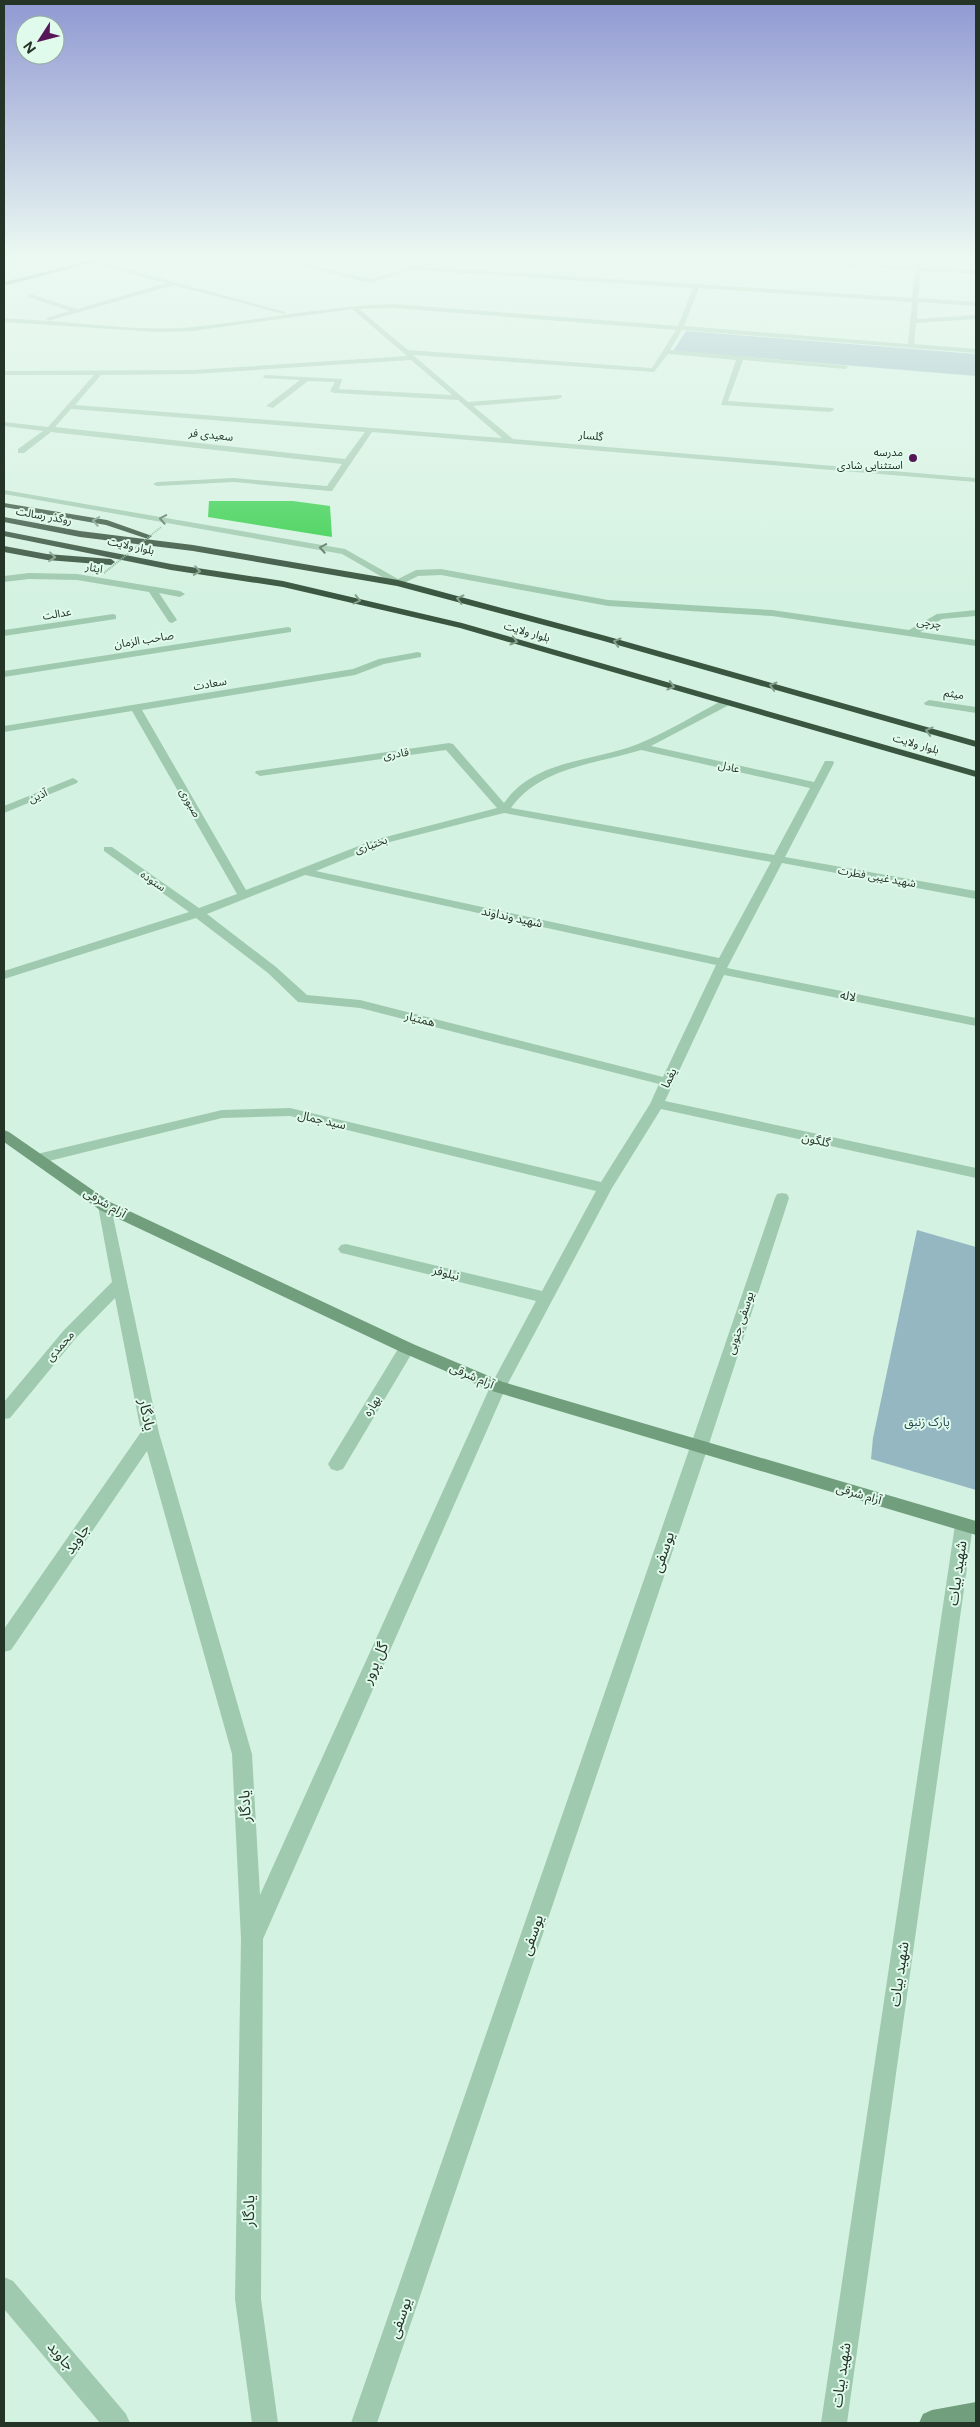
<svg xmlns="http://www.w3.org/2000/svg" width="980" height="2427" viewBox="0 0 980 2427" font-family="Figtree,'Noto Sans Arabic',sans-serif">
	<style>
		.green { fill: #94b7c2 }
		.building { fill: #35cf4b }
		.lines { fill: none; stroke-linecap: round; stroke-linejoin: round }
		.street { fill: #a0caaf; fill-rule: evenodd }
		.secondary { fill: #719e7d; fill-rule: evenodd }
		.highway { fill: #3a5540; fill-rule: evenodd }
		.path-bridge { stroke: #8ab699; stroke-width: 2; stroke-dasharray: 1 1; stroke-linecap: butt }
		.oneway { stroke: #5c7864 }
		.oneway2 { stroke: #859f8d }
		.poi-dot { fill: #551757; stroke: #e0faec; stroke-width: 2 }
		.labels { text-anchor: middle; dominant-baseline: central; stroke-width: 4; stroke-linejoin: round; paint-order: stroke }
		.far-street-label { font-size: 11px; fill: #243427; stroke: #e0faec }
		.far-poi-label { font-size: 11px; fill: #243427; stroke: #e0faec; text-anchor: end }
		.street-label { font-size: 12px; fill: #243427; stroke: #e0faec }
		.park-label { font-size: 12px; fill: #264753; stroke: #e0faec }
		.near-street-label { font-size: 15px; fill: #243427; stroke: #e0faec }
	</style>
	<rect width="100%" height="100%" fill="#d4f2e1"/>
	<path class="green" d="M686,331L976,354V376L673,351Z
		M917,1230L976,1247V1490L871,1459L873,1438Z"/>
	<path class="building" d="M209,501H293L330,506L332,537L208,517Z"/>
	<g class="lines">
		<path class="street" d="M257,255H267L370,279L431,261L405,255L437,260L462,255L425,267L912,298L915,270L679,255L915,267L916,255H922L921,267L976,270V274L921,271L918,298L976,302V306L918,302L917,319L976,315V319L916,323L914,344L976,349V353L682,330L670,350L848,366L846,369L743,360L728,401L833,408L834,410L830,412L721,405L736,360L668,354L654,372L413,355L468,402L561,395L562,397L558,399L473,406L513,439L976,478V482L372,432L332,491H329L234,482L157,486L153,484L157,482L234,478L327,486L342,464L51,432L24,453H18V449L43,431L4,426V422L48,427L94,375H4V371L193,370L407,356L352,309L192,331L158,332L4,322V318L48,321L46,318L70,311L28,297L30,294L77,309L167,283L90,263L92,260L286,312L283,314L174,285L48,321C96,324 145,332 193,327C260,320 326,306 394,304L678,326L693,288L414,270L370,283ZM699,288L912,302L908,344L684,326ZM394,308L676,330L652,368L408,350L359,309ZM411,360L452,395L339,389L342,379L265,375L263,378L300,380L266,406L273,408L308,381L335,382L330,391L334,393L458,400L502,438L75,405L101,375L193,374ZM71,409L365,432L345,459L55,427Z
			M4,490L345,549L398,579L416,570L441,569L608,600L772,610L909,630L937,614L976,610V616L942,619L920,632L976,640V646L772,616L608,606L441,575L418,576L398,586L342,554L4,494Z
			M29,573L77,574L180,591L185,594L180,597L159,593L177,620L172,623L169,622L149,592L77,580L29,579L4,582V576Z
			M113,614L116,615V619L4,636V630Z
			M288,627L291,628V632L4,677V671Z
			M418,652L421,653V657L384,664L355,675L142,710L246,890L374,840L497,808L446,750L260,776L255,773L256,771L449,743L453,744L504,803C535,759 592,762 638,744C667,732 695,715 723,700H731V704L651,746L814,782L825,761H833L834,763L785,857L976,891V899L782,863L727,968L976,1018V1026L724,975L665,1101L976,1168V1178L661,1109L612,1188L506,1387L263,1939L261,2299L278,2423H252L235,2299L241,1939L232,1754L147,1451L11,1650L4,1652V1629L141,1432L115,1298L76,1338L10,1418L4,1419V1402L64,1330L112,1282L98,1206L100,1202H110L159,1433L252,1754L260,1895L490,1387L536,1301L346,1254L341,1253L338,1249L341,1245L346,1244L542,1291L596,1191L290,1116L222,1118L37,1164L30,1159L37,1154L222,1110L290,1108L601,1182L650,1104L659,1084L360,1008L298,1002L268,973L196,918L4,979V971L189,912L104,851V847H112L199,908L237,894L132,711L4,732V726L353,669L379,659ZM641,750L810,788L774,855L511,808C540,767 596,764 641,750ZM504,813L771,862L719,958L316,871L382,844ZM305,875L716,965L663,1077L360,1000L307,995L276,967L207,914Z
			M929,700L976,707V713L925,705L924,703Z
			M73,778L78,781L77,783L4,813V806Z
			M782,1193L787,1194L789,1198L708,1447L377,2423H351L690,1447L775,1198L777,1194Z
			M407,1342L413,1344L415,1348L343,1469L337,1471L331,1469L328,1464L331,1459L401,1344Z
			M964,1518L970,1520L973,1525L847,2423H821L955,1525L958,1520Z
			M4,2277L13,2281L126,2414L130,2423H100L4,2309Z"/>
		<path class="secondary" d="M112,255H121L4,286V282Z
			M4,1130L9,1132L110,1202L413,1344L503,1382L976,1521V1535L492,1391L401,1352L100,1210L4,1142Z
			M976,2402V2423H919L923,2414L932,2410Z"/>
		<path class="highway" d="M4,503L107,520L152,536L148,539L106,525L4,507Z
			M4,517L80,531L193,545L398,580L606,636L976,741V747L600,640L397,586L193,551L80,537L4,522Z
			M4,531L171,564L283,581L462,623L976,771V777L460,628L283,587L171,570L4,536Z
			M4,546L47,554L111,559L115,562L111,565L47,560L4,552Z"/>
		<path class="path-bridge" d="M104,573L161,527"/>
	</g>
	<defs><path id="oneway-chevron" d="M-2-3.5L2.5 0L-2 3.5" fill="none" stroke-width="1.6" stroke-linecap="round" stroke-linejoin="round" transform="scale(1.25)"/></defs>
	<g class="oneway">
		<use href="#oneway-chevron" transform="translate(163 519) rotate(-170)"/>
		<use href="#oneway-chevron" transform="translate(323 548) rotate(-170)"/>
	</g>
	<g class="oneway2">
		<use href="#oneway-chevron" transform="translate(96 521) rotate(-170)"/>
		<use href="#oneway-chevron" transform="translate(52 557) rotate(6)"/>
		<use href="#oneway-chevron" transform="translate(197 571) rotate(9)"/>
		<use href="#oneway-chevron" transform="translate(460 599) rotate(-166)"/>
		<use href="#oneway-chevron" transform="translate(357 600) rotate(13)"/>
		<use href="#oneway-chevron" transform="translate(514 641) rotate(16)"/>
		<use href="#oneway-chevron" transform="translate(617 642) rotate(-164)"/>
		<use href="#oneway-chevron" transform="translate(671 686) rotate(16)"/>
		<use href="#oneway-chevron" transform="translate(773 686) rotate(-164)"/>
		<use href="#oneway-chevron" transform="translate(929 731) rotate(-164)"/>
	</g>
	<linearGradient id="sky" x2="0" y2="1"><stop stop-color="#9099d2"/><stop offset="0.43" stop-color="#ecf9f2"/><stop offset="1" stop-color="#ecf9f2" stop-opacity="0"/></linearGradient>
	<rect width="980" height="595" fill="url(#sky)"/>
	<circle class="poi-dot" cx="913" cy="458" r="5"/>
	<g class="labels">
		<g class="far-street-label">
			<text transform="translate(211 435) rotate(6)">سعیدی فر</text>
			<text transform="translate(591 436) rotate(5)">گلسار</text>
			<text transform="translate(44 516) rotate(10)">روگذر رسالت</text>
			<text transform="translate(131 546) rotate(12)">بلوار ولایت</text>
			<text transform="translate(94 568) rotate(9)">ایثار</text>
			<text transform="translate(57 614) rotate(-9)">عدالت</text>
			<text transform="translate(929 623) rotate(8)">چرچی</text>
			<text transform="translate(527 632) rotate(16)">بلوار ولایت</text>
			<text transform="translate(144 640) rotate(-9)">صاحب الزمان</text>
			<text transform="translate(210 684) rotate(-10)">سعادت</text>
			<text transform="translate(954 694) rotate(9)">میثم</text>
			<text transform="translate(916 744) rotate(16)">بلوار ولایت</text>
			<text transform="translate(396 754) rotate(-9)">قادری</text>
			<text transform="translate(729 767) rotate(13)">عادل</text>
			<text transform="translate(38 796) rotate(-23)">آذین</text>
			<text transform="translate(190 803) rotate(60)">صبوری</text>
			<text transform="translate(371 845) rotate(-19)">بختیاری</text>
			<text transform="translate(877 877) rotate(10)">شهید غیبی فطرت</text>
			<text transform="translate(153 881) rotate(35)">ستوده</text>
		</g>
		<g class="far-poi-label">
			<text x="903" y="452">مدرسه<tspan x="903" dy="13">استثنایی شادی</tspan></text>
		</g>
		<g class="street-label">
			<text transform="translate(512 917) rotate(12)">شهید ونداوند</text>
			<text transform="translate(848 996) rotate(11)">لاله</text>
			<text transform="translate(420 1019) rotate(14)">همتیار</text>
			<text transform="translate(669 1078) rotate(-65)">یغما</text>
			<text transform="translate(322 1120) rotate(13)">سید جمال</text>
			<text transform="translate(816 1140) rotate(13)">گلگون</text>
			<text transform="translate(105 1203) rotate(30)">آرام شرقی</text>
			<text transform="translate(446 1273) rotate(14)">نیلوفر</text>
			<text transform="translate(740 1323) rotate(-72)">یوسفی جنوبی</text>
			<text transform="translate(60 1346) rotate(-49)">محمدی</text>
			<text transform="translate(472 1376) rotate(23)">آرام شرقی</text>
			<text transform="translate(372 1406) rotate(-59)">بهاره</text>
			<text transform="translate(859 1494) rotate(16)">آرام شرقی</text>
		</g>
		<g class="park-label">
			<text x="927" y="1422">پارک زنبق</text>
		</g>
		<g class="near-street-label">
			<text transform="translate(147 1415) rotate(78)">یادگار</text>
			<text transform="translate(77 1539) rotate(-55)">جاوید</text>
			<text transform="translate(663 1552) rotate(-71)">یوسفی</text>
			<text transform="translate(957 1573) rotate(-82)">شهید بیات</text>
			<text transform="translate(375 1663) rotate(-66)">گل پرور</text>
			<text transform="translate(245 1806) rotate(-93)">یادگار</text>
			<text transform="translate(532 1935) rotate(-71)">یوسفی</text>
			<text transform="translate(899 1974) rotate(-82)">شهید بیات</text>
			<text transform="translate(249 2211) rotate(-89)">یادگار</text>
			<text transform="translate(400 2318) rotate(-71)">یوسفی</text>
			<text transform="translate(61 2356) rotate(50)">جاوید</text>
			<text transform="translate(841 2375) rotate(-82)">شهید بیات</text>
		</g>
	</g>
	<rect width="980" height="2427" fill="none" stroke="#243427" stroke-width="10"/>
	<g transform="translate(40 40) rotate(234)"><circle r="24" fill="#e0faec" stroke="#95ab9d"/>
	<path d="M0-4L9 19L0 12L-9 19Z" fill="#551757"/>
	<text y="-8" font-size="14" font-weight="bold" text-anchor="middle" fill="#243427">N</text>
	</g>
</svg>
